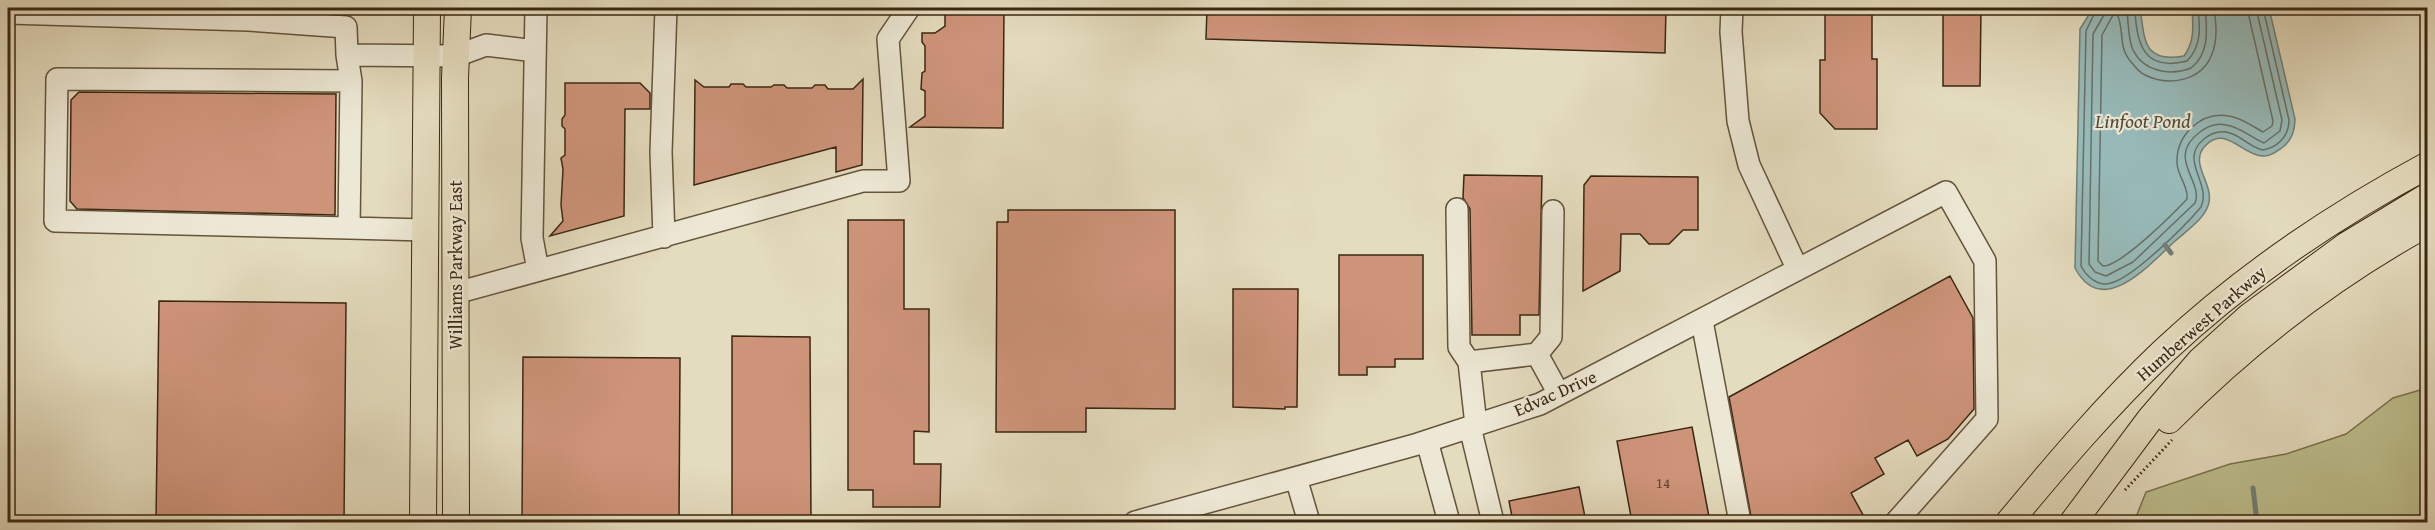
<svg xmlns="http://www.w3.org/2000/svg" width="2435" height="530" viewBox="0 0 2435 530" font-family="'Gentium Book Plus',serif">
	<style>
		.green { fill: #bcbe8c; stroke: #7b724e; stroke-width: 1.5 }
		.water { fill: #97bab9; stroke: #727f76; stroke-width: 1.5 }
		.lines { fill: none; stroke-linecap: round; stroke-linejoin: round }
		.shore { stroke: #687065; stroke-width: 1.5 }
		.stream { stroke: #727f76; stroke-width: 5 }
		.building { fill: #ce947a; stroke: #3a2711; stroke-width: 1.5 }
		.minor-casing { stroke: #64543c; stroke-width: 24 }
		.major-casing { stroke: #3a2711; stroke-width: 28 }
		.path { stroke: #3a2711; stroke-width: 3; stroke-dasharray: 1.5 3; stroke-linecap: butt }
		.minor { stroke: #ede8d5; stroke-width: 21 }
		.major { stroke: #e4dcbe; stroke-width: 26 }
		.labels { text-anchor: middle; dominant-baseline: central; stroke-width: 4.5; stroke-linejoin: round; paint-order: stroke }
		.number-label { font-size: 15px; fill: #5f422b }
		.street-label { font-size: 18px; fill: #3a2711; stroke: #ede8d5 }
		.water-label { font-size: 20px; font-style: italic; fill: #514c3b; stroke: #ede8d5 }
	</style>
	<rect width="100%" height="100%" fill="#e4dcbe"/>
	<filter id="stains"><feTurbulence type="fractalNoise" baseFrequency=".00333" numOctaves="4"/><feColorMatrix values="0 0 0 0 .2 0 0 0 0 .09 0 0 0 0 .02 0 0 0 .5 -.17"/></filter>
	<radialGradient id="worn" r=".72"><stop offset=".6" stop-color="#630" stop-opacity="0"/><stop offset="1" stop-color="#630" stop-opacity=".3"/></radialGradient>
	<path class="green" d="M2427,388V522H2134L2146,492L2230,464L2286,454L2346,434L2393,398Z"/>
	<path class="water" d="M2093,8H2140C2145,41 2143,63 2184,56C2195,41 2193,26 2192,8H2269L2295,119C2295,130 2292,140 2283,147C2277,151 2270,157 2262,156C2242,155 2225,124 2205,146C2188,164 2216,185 2208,206C2203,220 2185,232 2174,242C2148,266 2102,319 2075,268L2080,29Z"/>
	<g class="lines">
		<path class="shore" d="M2097,8L2086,31L2081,266C2087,277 2098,287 2111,283C2134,277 2185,226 2201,207C2212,183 2178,160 2204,139C2210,134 2218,131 2226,132C2240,134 2249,147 2263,150C2279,147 2289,135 2289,120L2263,8
			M2105,8L2104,15L2093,34L2089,264L2095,272L2106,276L2133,262L2195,203C2204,181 2165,158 2200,132C2208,126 2217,123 2226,125C2241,127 2251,138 2264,143L2280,131L2282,120L2256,8
			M2127,8C2128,20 2128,39 2133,50C2144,72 2170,76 2191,68C2210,53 2207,29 2205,8
			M2135,8C2136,44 2144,72 2187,61C2202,46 2200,27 2198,8
			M2214,8C2216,23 2218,39 2212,54C2202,81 2169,87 2145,75C2138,72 2133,64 2128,58C2119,46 2124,27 2117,14L2113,15L2102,35L2098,261L2103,266C2120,267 2174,213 2187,199C2189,187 2177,175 2177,163C2176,135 2201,111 2229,116C2242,118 2252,126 2263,132L2272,126L2273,121L2247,8"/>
		<path class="stream" d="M2165,245L2171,253
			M2253,488L2257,522"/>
	</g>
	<path class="building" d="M945,8H1004L1003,128L910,127L925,116V91L921,89L922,73L925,71V46L922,42V33H935L945,26Z
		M1207,8H1666L1665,53L1206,39Z
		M1825,8H1872V59H1877V129H1835L1820,113V60H1825Z
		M1943,8H1981L1980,86H1943Z
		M863,79L862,165L836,172V147L694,185L695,80L704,87H729L731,84H743L746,87H771L774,85H784L787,88H812L815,85H825L828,89H853Z
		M565,83H640L650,93V109H625L624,216L550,236L563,221L561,205L563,169L561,158L565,155V129L562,126V119L565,115Z
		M79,92L336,94L335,215L77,209L70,201L71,100Z
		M1464,175L1542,176L1539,315H1520V335H1472L1470,209L1463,198Z
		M1591,176L1698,177V230H1683L1669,244H1649L1640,234H1621L1620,271L1583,291L1584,185Z
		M1008,210H1175V409L1086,408V432H996L997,222H1008Z
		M848,220H904V309H929V432L914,431V464H941L940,507H873V490H848Z
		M1339,255H1423V359H1395V367H1367V375H1339Z
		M1950,276L1973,318L1974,409L1948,439L1917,456L1908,440L1875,458L1884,474L1851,493L1867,522H1752L1729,397Z
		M1233,289H1298L1297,407H1285V409L1233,407Z
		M159,301L346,303L344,522H156Z
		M732,336L810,337L811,520H732Z
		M523,357L680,358L679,522H522Z
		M1692,427L1710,522H1632L1617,441Z
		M1579,487L1586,522H1513L1509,501Z"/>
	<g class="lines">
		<g class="minor-casing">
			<path id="minor" d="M536,8L532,238L538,270
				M1732,8L1731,32L1738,121L1749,165L1797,268
				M8,13L248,20L346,27L347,55L456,56L486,45L535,51
				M347,55L351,81L349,228L55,221L57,79L351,81
				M1457,209L1459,347L1469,362
				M349,228L425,230
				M664,237L661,152L666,8
				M456,293L863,181H899L888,39L909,8
				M1702,321L1740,522
				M1537,354L1551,337L1553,211
				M1476,425L1469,362L1537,354L1559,394
				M1470,427L1493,522
				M1427,441L1449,522
				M1296,478L1309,522
				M1135,522L1418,444L1540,404L1946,192L1985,261L1987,419L1896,522"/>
		</g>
		<g class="major-casing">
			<path id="major" d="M2169,420C2245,343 2332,276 2428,223
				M423,522L427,8
				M456,522L455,78L458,8
				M2009,522C2058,463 2108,404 2164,351C2243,277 2333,216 2428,165
				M2073,522L2150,419L2200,361L2250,316L2347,245L2428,196"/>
		</g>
		<path class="path" d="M2125,490L2172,440"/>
		<use href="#minor" class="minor"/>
		<use href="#major" class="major"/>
	</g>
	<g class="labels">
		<g class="number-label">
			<text x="1663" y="482">14</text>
		</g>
		<g class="street-label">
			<text transform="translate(455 265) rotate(-90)">Williams Parkway East</text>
			<text transform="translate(2201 323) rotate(-41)">Humberwest Parkway</text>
			<text transform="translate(1555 393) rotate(-24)">Edvac Drive</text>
		</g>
		<g class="water-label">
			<text x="2143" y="120">Linfoot Pond</text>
		</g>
	</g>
	<rect width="2435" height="530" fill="none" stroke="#e4dcbe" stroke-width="30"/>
	<rect x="9" y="9" width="2417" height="512" fill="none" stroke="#3a2711" stroke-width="3"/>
	<rect x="15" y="15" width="2405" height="500" fill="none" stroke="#3a2711" stroke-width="1.5"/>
	<rect width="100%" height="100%" filter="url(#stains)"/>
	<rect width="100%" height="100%" fill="url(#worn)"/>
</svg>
